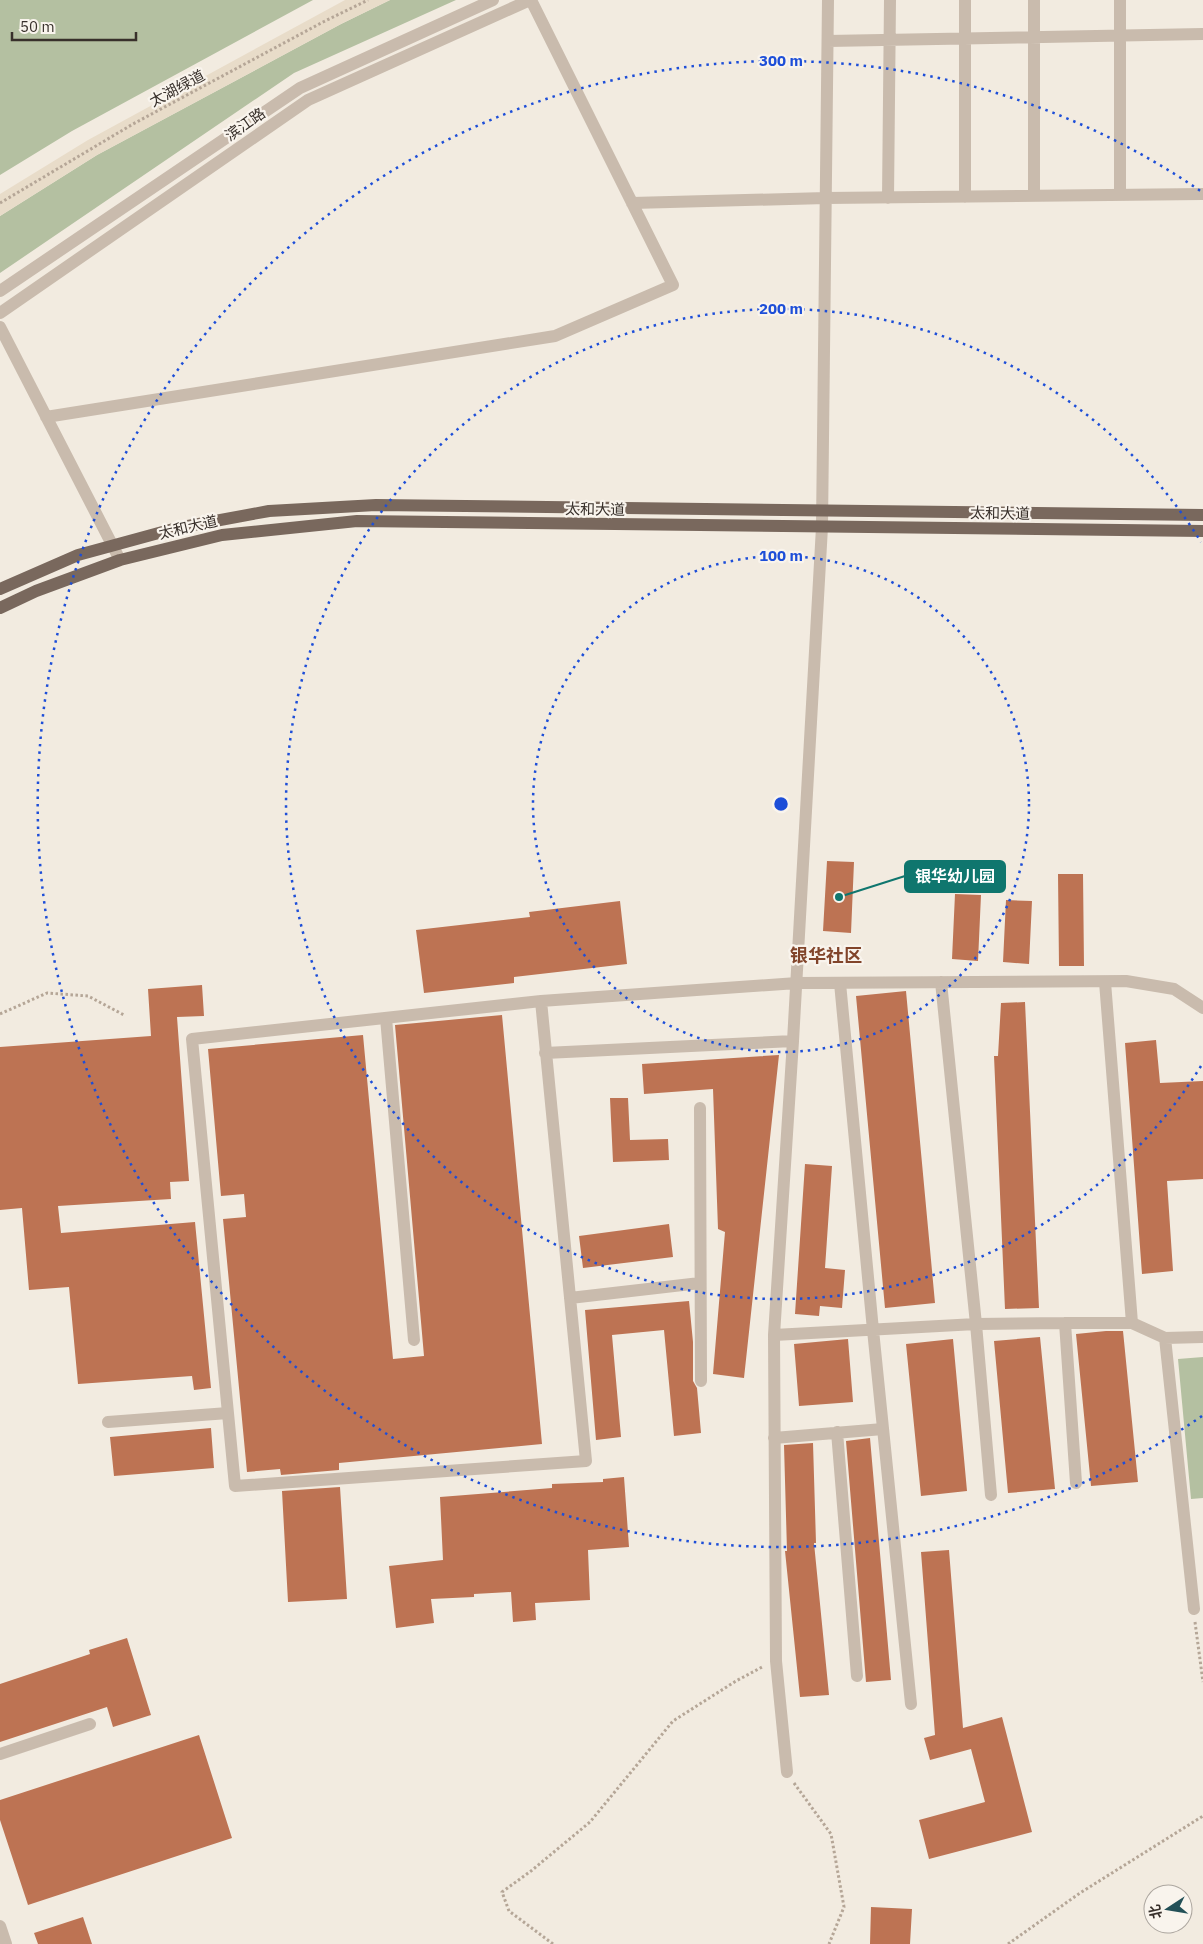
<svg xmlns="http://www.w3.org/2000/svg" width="1203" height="1944" viewBox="0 0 1203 1944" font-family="'IBM Plex Sans','Noto Sans SC',sans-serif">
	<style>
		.green { fill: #b4c0a1 }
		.plaza { fill: #e8dcc9 }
		.building { fill: #bd7353 }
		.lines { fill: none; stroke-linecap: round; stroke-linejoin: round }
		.path { stroke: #b5a697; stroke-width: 3; stroke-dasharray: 2.5 2.5; stroke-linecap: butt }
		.minor { stroke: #c9bbad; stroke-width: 12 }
		.major { stroke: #79685d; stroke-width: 12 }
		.ring { fill: none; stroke: #1d4ed8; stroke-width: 2.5; stroke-dasharray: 2.5 5 }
		.labels { text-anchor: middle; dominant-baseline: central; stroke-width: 4.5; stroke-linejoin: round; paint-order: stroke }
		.street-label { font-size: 15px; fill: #38302b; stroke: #f9f4ed }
		.quarter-label { font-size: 18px; font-weight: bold; fill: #81442a; stroke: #f9f4ed }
		.centre { fill: #1d4ed8; stroke: #f9f4ed; stroke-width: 2.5 }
		.ring-label { font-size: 15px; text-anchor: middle; font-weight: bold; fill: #1d4ed8; stroke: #f9f4ed; stroke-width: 4.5; stroke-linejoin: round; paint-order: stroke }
		.leader { fill: none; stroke: #0f766e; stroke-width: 2 }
		.callout-dot { fill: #0f766e; stroke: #f9f4ed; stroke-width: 2 }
		.callout { fill: #0f766e; stroke: #0f766e; stroke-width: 2 }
		.callout-label { font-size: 16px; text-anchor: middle; font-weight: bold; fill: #fff }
	</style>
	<rect width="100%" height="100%" fill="#f2ebe0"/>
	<path class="green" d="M0,0H313L72,131L0,175Z
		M390,0H456L294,73L0,273V216L97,155L341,24Z
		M1203,1357V1498L1191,1499L1178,1359Z"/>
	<path class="plaza" d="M345,0H390L341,24L97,155L0,216V194L88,140Z"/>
	<path class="building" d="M827,861L854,862L851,933L823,931Z
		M1058,874H1083L1084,966H1059Z
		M955,894L981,895L978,961L952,959Z
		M1006,900L1032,901L1029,964L1003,962Z
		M620,901L627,964L514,977V983L424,993L416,930L530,917L529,912Z
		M202,985L204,1016L177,1017L189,1181L170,1182L171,1199L58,1206L61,1233L195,1222L211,1388L194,1390L192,1376L78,1384L69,1287L29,1290L22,1208L0,1210V1047L151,1036L148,989Z
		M906,991L935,1303L885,1308L856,996Z
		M1025,1002L1039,1308L1005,1309L994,1056H998L1001,1003Z
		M502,1015L542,1444L339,1463V1470L281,1475L280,1469L247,1472L223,1219L246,1217L244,1194L221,1196L208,1049L363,1035L393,1359L424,1356L395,1025Z
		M1156,1040L1160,1083L1203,1081V1179L1167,1181L1173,1271L1142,1274L1125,1043Z
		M779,1055L744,1378L713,1374L725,1232L718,1229L713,1089L644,1094L642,1064Z
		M610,1098H628L630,1140L668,1139L669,1160L613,1162Z
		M805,1164L832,1166L825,1268L845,1270L842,1308L820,1306L819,1316L795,1314Z
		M669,1224L673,1257L583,1268L579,1236Z
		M689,1301L693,1342V1381L697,1388L701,1433L674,1436L664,1330L612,1335L621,1437L596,1440L585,1310Z
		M1106,1331H1123L1138,1482L1091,1486L1076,1334Z
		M1040,1337L1055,1489L1008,1493L994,1341Z
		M848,1339L853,1402L799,1406L794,1344Z
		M953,1339L967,1491L921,1496L906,1344Z
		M211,1428L214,1468L114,1476L110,1437Z
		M870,1438L891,1680L866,1682L846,1441Z
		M813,1443L816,1543H814L829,1695L800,1697L785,1551H787L784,1445Z
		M624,1477L629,1547L588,1550L590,1600L535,1603L536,1620L513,1622L511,1592L474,1594V1597L431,1599L434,1623L396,1628L389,1566L443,1560L440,1497L552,1488V1484L603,1482V1479Z
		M340,1487L347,1599L288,1602L282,1491Z
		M949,1550L963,1728L1002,1717L1032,1832L929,1859L919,1820L985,1802L971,1749L930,1760L924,1738L935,1735L921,1552Z
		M127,1638L151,1715L113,1727L107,1707L0,1742V1684L90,1654L89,1650Z
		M199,1735L232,1838L28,1905L0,1820V1800Z
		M871,1907L912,1909L910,1944H870Z
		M83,1917L92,1944H38L34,1933Z"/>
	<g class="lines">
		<path class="path" d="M0,203L133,124L323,22L368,0
			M0,1014L47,993L88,996L124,1015
			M1195,1622L1203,1682
			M794,1783L831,1834L844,1907L829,1944
			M553,1944L509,1911L502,1892L531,1871L590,1822L673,1721L736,1681L764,1666
			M1008,1944L1080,1893L1203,1816"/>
		<path class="minor" d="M965,0V197
			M1034,0V196
			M828,41L1203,34
			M1120,195V0
			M888,198L890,0
			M632,203L826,198L1203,194
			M0,291L300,88L493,0
			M0,313L308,100L530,0
			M0,327L120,560
			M46,417L555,336L673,285L531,0
			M941,982L976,1324L991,1495
			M1105,982L1132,1323
			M840,983L873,1330L911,1704
			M541,1001L586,1461L235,1486L192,1039L541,1001L797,983L1126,981L1174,989L1203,1008
			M386,1018L414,1340
			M545,1053L793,1041
			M700,1108L701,1381
			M570,1298L700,1283
			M1065,1323L1076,1483
			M774,1335L976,1324L1065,1323H1132L1165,1338L1203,1337
			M1165,1338L1194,1609
			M108,1422L228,1413
			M837,1432L857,1676
			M774,1438L883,1429
			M0,1754L90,1724
			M787,1772L776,1661L774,1335L793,1041L822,527L828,0
			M0,1926L6,1944"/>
		<path class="major" d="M0,589L78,555L177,528L269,511L376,505L1203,515
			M0,608L36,591L120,560L222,535L357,521L1203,531"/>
	</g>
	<g class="ring">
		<circle cx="781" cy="804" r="248"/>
		<path d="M1201 1066A495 495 0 1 1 1201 542"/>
		<path d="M1202 1416A743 743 0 1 1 1202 192"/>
	</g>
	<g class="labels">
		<g class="street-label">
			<text transform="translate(177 88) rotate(-28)">太湖绿道</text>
			<text transform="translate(245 124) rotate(-35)">滨江路</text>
			<text transform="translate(595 509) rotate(1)">太和大道</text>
			<text transform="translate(1000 513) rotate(1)">太和大道</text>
			<text transform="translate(188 527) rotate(-13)">太和大道</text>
		</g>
		<g class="quarter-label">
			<text x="826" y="955">银华社区</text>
		</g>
	</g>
	<circle cx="781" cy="804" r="8" class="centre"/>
	<g class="ring-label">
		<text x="781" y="66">300 m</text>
		<text x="781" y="314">200 m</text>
		<text x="781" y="561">100 m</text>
	</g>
	<path class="leader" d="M839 897L905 876"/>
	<circle class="callout-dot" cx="839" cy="897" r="5"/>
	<rect class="callout" x="905" y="861" width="100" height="31" rx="5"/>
	<g class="callout-label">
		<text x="955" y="882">银华幼儿园</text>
	</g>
	<g transform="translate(1168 1909) rotate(258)"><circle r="24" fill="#f9f4ed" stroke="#aca69f"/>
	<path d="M0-4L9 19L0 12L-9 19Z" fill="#235057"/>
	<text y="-8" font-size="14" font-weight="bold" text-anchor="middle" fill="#38302b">北</text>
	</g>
	<path d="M12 32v8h124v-8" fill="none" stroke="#38302b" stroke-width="2.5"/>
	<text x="20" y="32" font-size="15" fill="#38302b" stroke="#f9f4ed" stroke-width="4" paint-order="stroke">50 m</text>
</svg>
